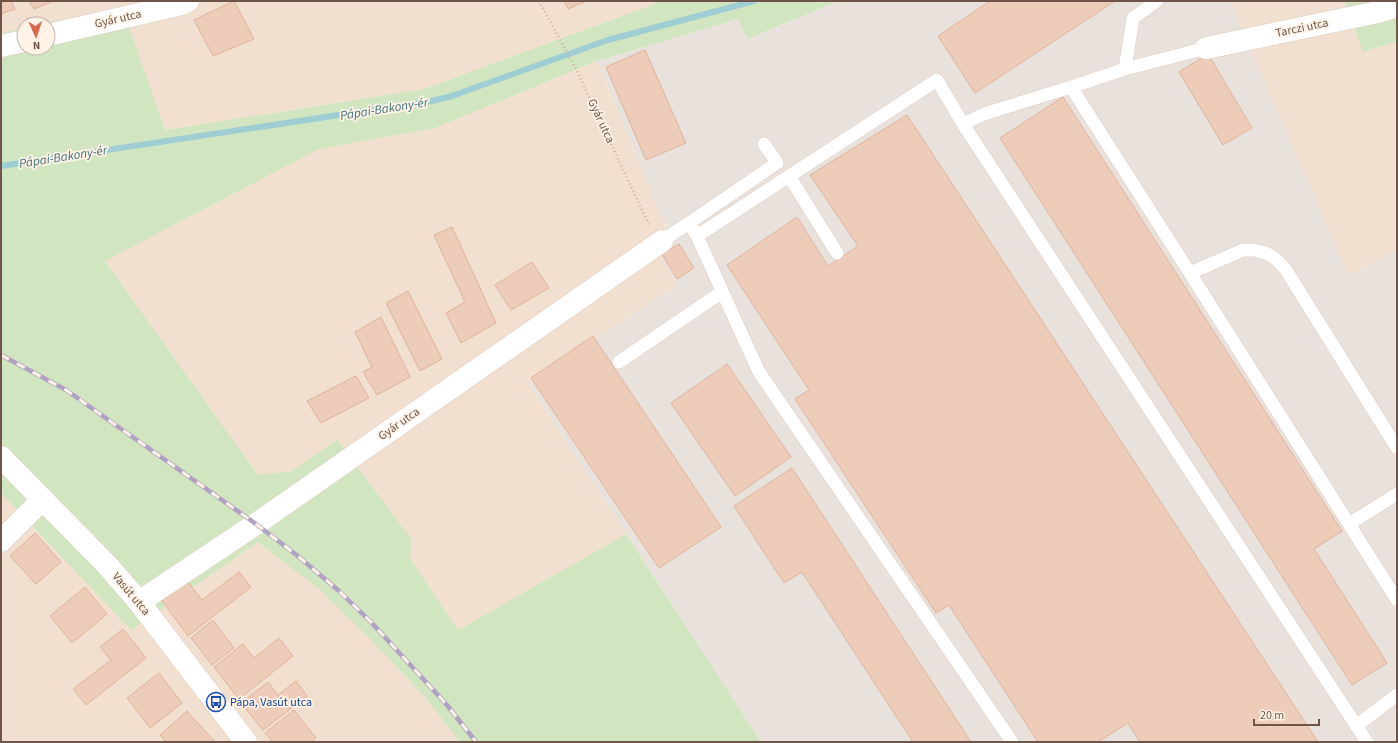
<svg xmlns="http://www.w3.org/2000/svg" width="1398" height="743" viewBox="0 0 1398 743" font-family="'Source Sans 3',sans-serif">
	<style>
		.residential { fill: #f1e0cf }
		.industrial { fill: #e9e1dc }
		.green { fill: #d1e6c0 }
		.lines { fill: none; stroke-linecap: round; stroke-linejoin: round }
		.stream { stroke: #9ecdd3; stroke-width: 6 }
		.building { fill: #eeccba; stroke: #dfb29b }
		.lane-casing { stroke: #ddcbbd; stroke-width: 14 }
		.street-casing { stroke: #ddcbbd; stroke-width: 23 }
		.path { stroke: #d2b09e; stroke-width: 2.5; stroke-dasharray: 1 3; stroke-linecap: butt }
		.lane { stroke: #fff; stroke-width: 13 }
		.street { stroke: #fff; stroke-width: 22 }
		.rail-casing { stroke: #b1a1c2; stroke-width: 4.5 }
		.rail { stroke: #fef3e6; stroke-width: 3; stroke-dasharray: 9; stroke-linecap: butt }
		.labels { text-anchor: middle; dominant-baseline: central; stroke-width: 3.5; stroke-linejoin: round; paint-order: stroke }
		.street-label { font-size: 12px; fill: #6f5549; stroke: #fef3e6 }
		.transit-label { font-size: 12px; fill: #164399; stroke: #fef3e6; text-anchor: start }
		.water-label { font-size: 13px; font-style: italic; fill: #42737b; stroke: #fef3e6 }
	</style>
	<rect width="100%" height="100%" fill="#faefe0"/>
	<path class="residential" d="M1,1H654L655,4L424,89L164,130L122,7L42,24H24V28L1,33Z
		M1230,1H1344L1363,52L1397,41V249L1349,277Z
		M597,61L673,246L659,254L677,285L528,383L626,534L458,630L410,558L337,441L290,472L257,475L105,261L319,149L435,128Z
		M1,493L131,630L258,541L320,590L370,639L424,696L460,742H1Z"/>
	<path class="industrial" d="M838,1H1230L1349,277L1397,249V742H761L528,383L677,285L659,254L673,245L597,61L739,19L749,39Z"/>
	<path class="green" d="M654,1H838L748,39L738,19L597,61L435,128L319,149L105,261L257,474L290,472L337,440L412,540L410,558L458,630L626,534L761,742H460L424,696L370,639L320,590L258,542L131,630L1,493V33L24,28V48H48V24H42L122,7L165,130L424,89L655,4Z
		M1344,1H1397V41L1363,52Z"/>
	<g class="lines">
		<path class="stream" d="M1,166L432,101L452,96L608,40L754,1"/>
	</g>
	<path class="building" d="M1,1H11L15,9L1,14Z
		M29,1H53L34,9Z
		M234,1L254,39L213,56L194,20Z
		M564,1H586L568,9Z
		M990,1H1115L975,93L938,36Z
		M645,50L686,143L646,160L606,67Z
		M1208,54L1252,128L1223,145L1179,72Z
		M1063,97L1342,531L1314,549L1387,663L1352,685L1000,138Z
		M907,115L1318,742H1140L1128,723L1098,742H1038L949,605L936,613L795,399L809,390L727,265L797,217L828,266L858,246L810,175Z
		M452,227L496,323L461,343L446,313L465,302L434,235Z
		M679,244L694,268L677,279L662,254Z
		M532,262L549,288L511,310L495,285Z
		M408,291L442,359L420,371L386,303Z
		M381,317L410,377L377,395L363,372L372,367L355,332Z
		M593,336L721,527L659,568L531,378Z
		M727,364L791,457L735,496L671,403Z
		M356,376L369,398L321,423L307,401Z
		M792,468L971,742H913L802,572L784,583L734,506Z
		M35,533L61,562L36,584L10,556Z
		M239,572L251,587L188,636L162,601L187,581L202,600Z
		M85,587L107,614L72,643L50,616Z
		M213,620L234,648L212,665L191,638Z
		M123,629L146,658L86,705L73,689L111,660L100,647Z
		M279,638L293,656L239,699L214,667L243,644L254,658Z
		M159,673L182,703L150,728L127,698Z
		M296,681L307,696L263,730L241,703L268,682L278,695Z
		M294,710L316,738L311,742H273L265,733Z
		M187,711L214,741L212,742H166L160,735Z"/>
	<g class="lines">
		<g class="lane-casing">
			<path id="lane" d="M1125,69L1133,18L1157,1
				M1071,87L1190,273L1397,600
				M963,124L984,114L1071,87L1125,69L1206,48
				M789,176L837,253
				M689,223L777,163L764,144
				M697,236L759,372L1012,742
				M662,241L689,223L697,236L937,80L963,124L1367,742
				M1190,273L1243,250H1254L1266,253L1276,259L1286,270L1397,448
				M619,362L722,292
				M1349,524L1397,494
				M1356,726L1397,695"/>
		</g>
		<g class="street-casing">
			<path id="street" d="M48,35L182,4L188,1
				M1,46L24,41
				M1206,48L1378,12L1397,6
				M1,457L108,566L139,602L246,742
				M1,541L43,499
				M139,602L256,524L662,241"/>
		</g>
		<path class="path" d="M539,1L576,69L649,225"/>
		<use href="#lane" class="lane"/>
		<use href="#street" class="street"/>
		<g class="rail-casing">
			<path id="rail" d="M1,355L66,390L256,524L299,557L339,591L371,622L447,705L476,742"/>
		</g>
		<use href="#rail" class="rail"/>
	</g>
	<defs>
		<g id="bus-ring" transform="scale(1)"><circle r="9.5" fill="#fef3e6" stroke="#1a4fb4" stroke-width="1.5"/><path d="M-5-6H5V4H4V6H2V4H-2V6H-4V4H-5ZM-3.5-4V0h7V-4ZM-3.5 1.2v1.5H-2V1.2ZM2 1.2v1.5H3.5V1.2Z" fill="#1a4fb4"/></g>
	</defs>
	<g fill-rule="evenodd">
		<use href="#bus-ring" x="216" y="702"/>
	</g>
	<g class="labels">
		<g class="street-label">
			<text transform="translate(118 19) rotate(-13)">Gyár utca</text>
			<text transform="translate(1302 28) rotate(-12)">Tarczi utca</text>
			<text transform="translate(601 121) rotate(65)">Gyár utca</text>
			<text transform="translate(399 424) rotate(-35)">Gyár utca</text>
			<text transform="translate(131 594) rotate(50)">Vasút utca</text>
		</g>
		<g class="transit-label">
			<text x="230" y="702">Pápa, Vasút utca</text>
		</g>
		<g class="water-label">
			<text transform="translate(384 109) rotate(-9)">Pápai-Bakony-ér</text>
			<text transform="translate(63 157) rotate(-9)">Pápai-Bakony-ér</text>
		</g>
	</g>
	<rect width="1398" height="743" fill="none" stroke="#6f5549" stroke-width="4"/>
	<g transform="translate(36 36) rotate(177)"><circle r="19" fill="#fef3e6" stroke="#c5b4a7"/>
	<path d="M0-3L7 15L0 10L-7 15Z" fill="#dd674c"/>
	<text y="-6" font-size="11" font-weight="bold" text-anchor="middle" fill="#6f5549">N</text>
	</g>
	<path d="M1254 719v6h65v-6" fill="none" stroke="#6f5549" stroke-width="2"/>
	<text x="1260" y="719" font-size="12" fill="#6f5549" stroke="#fef3e6" stroke-width="3" paint-order="stroke">20 m</text>
</svg>
